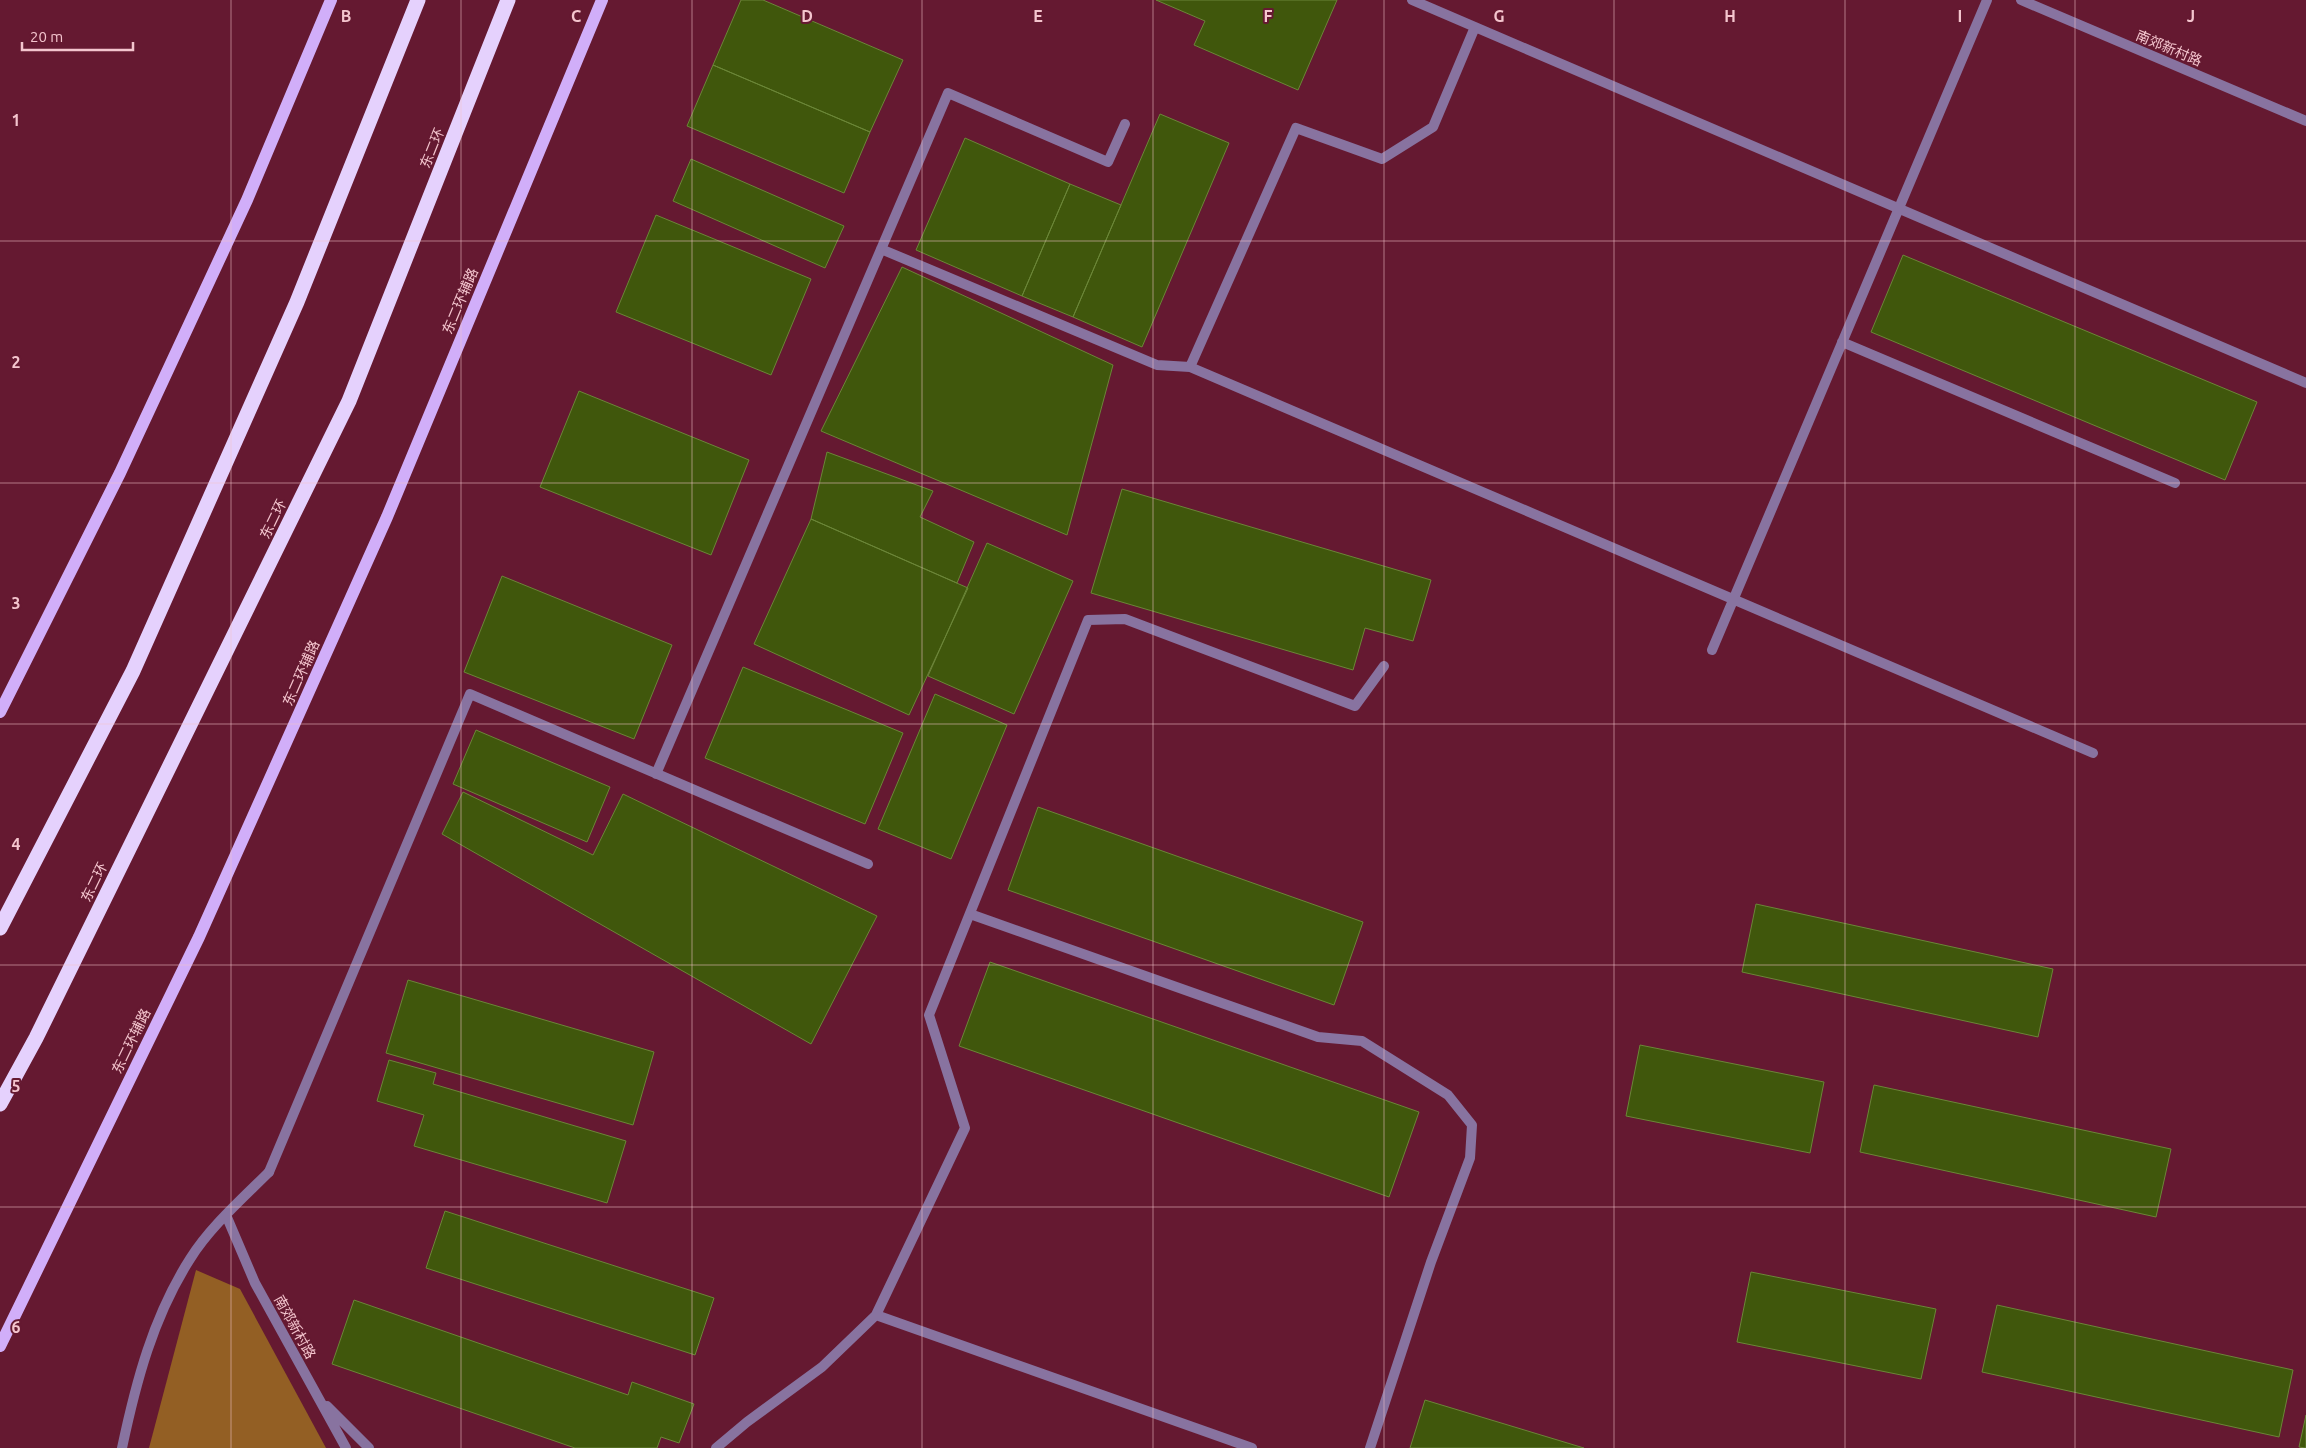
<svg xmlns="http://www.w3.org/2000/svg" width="2306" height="1448" viewBox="0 0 2306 1448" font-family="Ubuntu,'Noto Sans SC',sans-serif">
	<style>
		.forest { fill: #935f24 }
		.building { fill: #40570c; stroke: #6b8638 }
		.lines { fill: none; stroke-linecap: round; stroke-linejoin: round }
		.lane { stroke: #8873a0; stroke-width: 10 }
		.street { stroke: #8873a0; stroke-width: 10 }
		.primary { stroke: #d1aef9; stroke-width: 12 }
		.highway { stroke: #e5d1fd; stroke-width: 15 }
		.grid { fill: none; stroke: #f4c5ce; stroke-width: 1; stroke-opacity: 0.55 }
		.labels { text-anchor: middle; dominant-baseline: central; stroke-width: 4; stroke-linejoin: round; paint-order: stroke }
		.street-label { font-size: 14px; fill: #f4c5ce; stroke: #651931 }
		.grid-label { font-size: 16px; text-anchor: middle; font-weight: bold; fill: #f4c5ce; stroke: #651931; stroke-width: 4; stroke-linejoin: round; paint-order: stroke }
	</style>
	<rect width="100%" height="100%" fill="#651931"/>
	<path class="forest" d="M196,1270L240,1289L326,1448H149Z"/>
	<path class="building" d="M741,0H763L903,60L870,132L713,65Z
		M1156,0H1337L1298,90L1194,45L1205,21Z
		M713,65L870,132L844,193L687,126Z
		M1160,114L1229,143L1142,347L1073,317Z
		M965,138L1070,184L1022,296L916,250Z
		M691,159L844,226L825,268L673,201Z
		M1070,184L1121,205L1073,317L1022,296Z
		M656,215L811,279L771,375L616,312Z
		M1903,255L2257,402L2225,480L1871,332Z
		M902,267L1113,365L1067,535L821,431Z
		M579,391L749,460L711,555L540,487Z
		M827,452L933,491L920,517L974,542L957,583L811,519Z
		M1122,489L1431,580L1413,641L1365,628L1353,670L1091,593Z
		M811,519L968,588L909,715L754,644Z
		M987,543L1073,581L1014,714L928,676Z
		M502,576L672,645L634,739L464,672Z
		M743,667L903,733L865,824L705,758Z
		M935,694L1007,725L951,859L878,829Z
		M476,730L610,787L587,842L453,784Z
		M463,792L593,855L623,794L877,916L811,1044L442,834Z
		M1038,807L1363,922L1334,1005L1008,890Z
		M1756,904L2053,969L2038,1037L1742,972Z
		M990,962L1419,1112L1389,1197L959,1046Z
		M408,980L654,1052L633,1125L386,1053Z
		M1640,1045L1824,1082L1810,1153L1626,1116Z
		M389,1060L436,1073L433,1084L626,1141L607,1203L414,1146L424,1115L377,1101Z
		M1874,1085L2171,1149L2156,1217L1860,1152Z
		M445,1211L714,1298L695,1355L426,1268Z
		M1751,1272L1936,1309L1921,1379L1737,1342Z
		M354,1300L628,1395L632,1382L694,1404L679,1443L661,1437L657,1448H575L332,1364Z
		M1997,1305L2293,1370L2279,1437L1982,1372Z
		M1425,1400L1584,1448H1410Z
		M2306,1415V1448H2305L2299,1447Z"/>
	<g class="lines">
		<path class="lane" d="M1412,0L2306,383
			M881,249L1157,365L1190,367L2093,753
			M1842,342L2175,483
			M1190,367L1296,128L1382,159L1433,127L1475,27
			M1712,650L1987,0
			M656,774L948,93L1108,162L1125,124
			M970,914L1318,1037L1362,1041L1448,1095L1472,1125L1470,1158L1431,1262L1370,1448
			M269,1172L470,694L868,864
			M876,1315L1252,1448
			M716,1448L747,1422L822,1367L876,1315L965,1128L929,1015L1088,620L1125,619L1355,706L1384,666"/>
		<path class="street" d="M2021,0L2306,121
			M226,1215L255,1283L346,1448
			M327,1406L369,1448
			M122,1448C136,1382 153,1317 190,1259C210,1227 242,1199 269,1172"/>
		<path class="primary" d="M0,712L120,473L247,200L331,0
			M0,1346L199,937L387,517L602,0"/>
		<path class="highway" d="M0,928L133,671L297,302L418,0
			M0,1104L36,1038L349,401L508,0"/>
	</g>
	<path class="grid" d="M231,0V1448M461,0V1448M692,0V1448M922,0V1448M1153,0V1448M1384,0V1448M1614,0V1448M1845,0V1448M2075,0V1448M0,241H2306M0,483H2306M0,724H2306M0,965H2306M0,1207H2306"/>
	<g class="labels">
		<g class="street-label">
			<text transform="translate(2169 48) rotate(23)">南郊新村路</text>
			<text transform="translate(432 148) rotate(-68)">东二环</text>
			<text transform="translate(460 301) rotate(-67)">东二环辅路</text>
			<text transform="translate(273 519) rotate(-64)">东二环</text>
			<text transform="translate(301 673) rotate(-66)">东二环辅路</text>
			<text transform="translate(94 882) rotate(-64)">东二环</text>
			<text transform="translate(131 1041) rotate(-64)">东二环辅路</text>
			<text transform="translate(295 1327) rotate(61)">南郊新村路</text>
		</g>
	</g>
	<g class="grid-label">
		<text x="346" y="22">B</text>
		<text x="576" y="22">C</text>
		<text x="807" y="22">D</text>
		<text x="1038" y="22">E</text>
		<text x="1268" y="22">F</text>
		<text x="1499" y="22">G</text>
		<text x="1730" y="22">H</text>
		<text x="1960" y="22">I</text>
		<text x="2191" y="22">J</text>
		<text x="16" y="126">1</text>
		<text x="16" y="368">2</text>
		<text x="16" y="609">3</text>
		<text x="16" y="850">4</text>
		<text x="16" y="1092">5</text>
		<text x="16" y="1333">6</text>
	</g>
	<path d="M22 42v8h111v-8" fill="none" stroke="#f4c5ce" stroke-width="2.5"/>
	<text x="30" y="42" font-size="15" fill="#f4c5ce" stroke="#651931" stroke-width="4" paint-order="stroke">20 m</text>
</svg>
